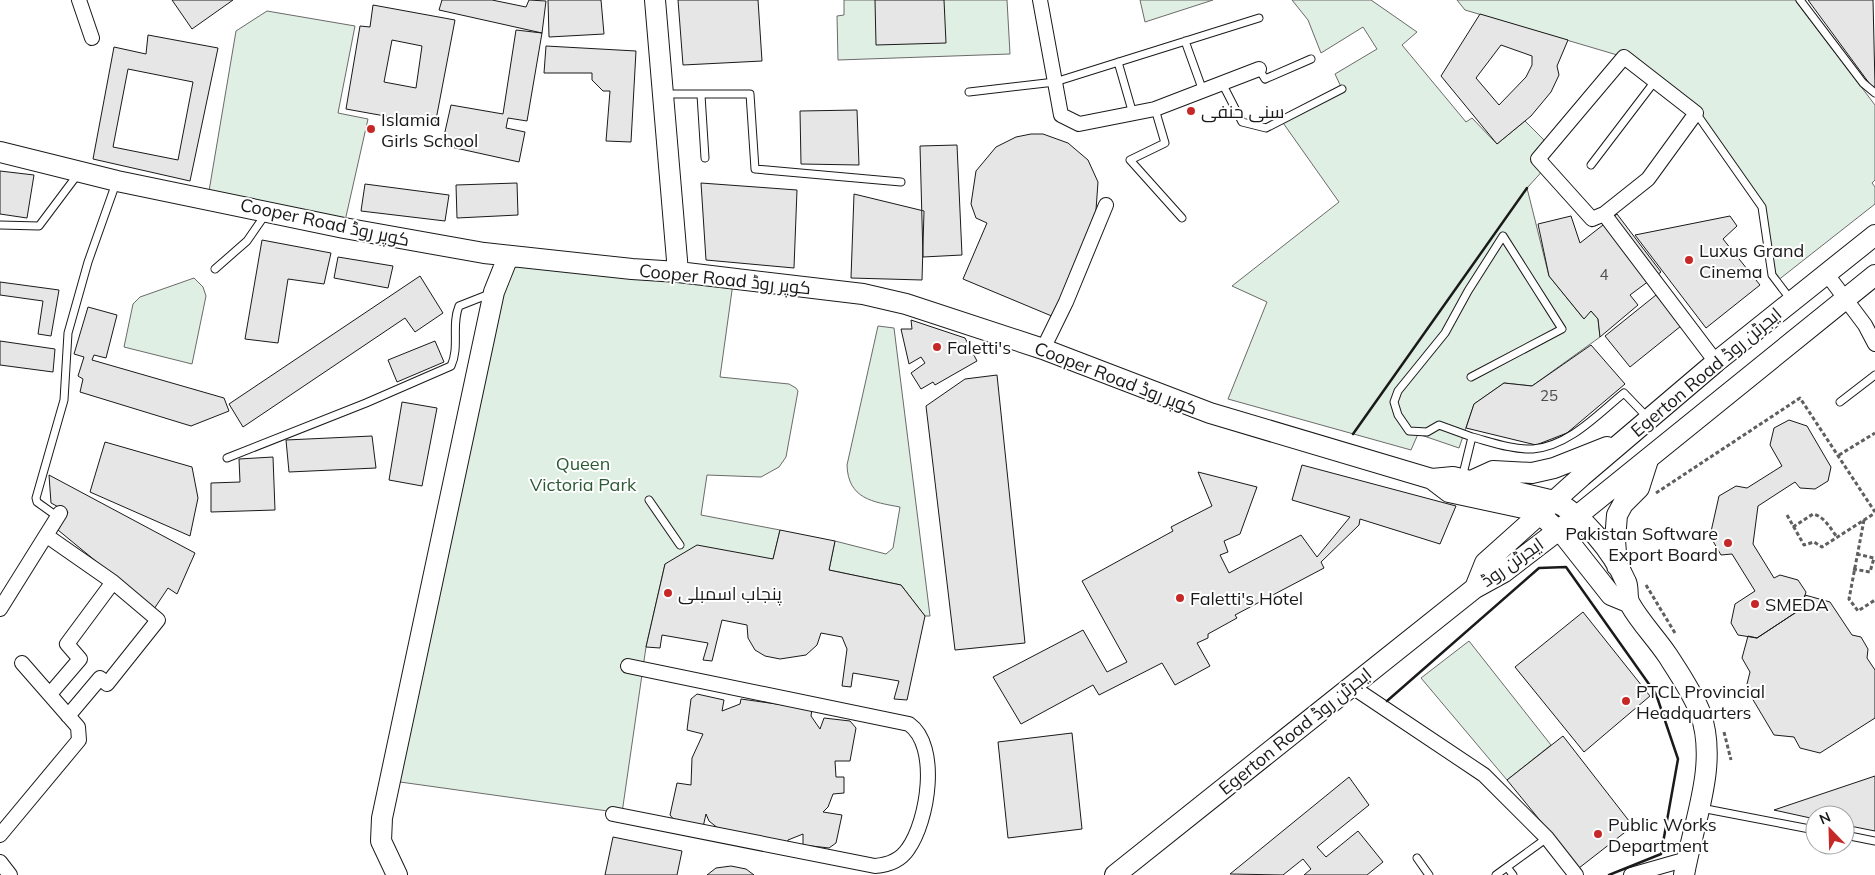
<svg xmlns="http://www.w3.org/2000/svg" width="1875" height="875" viewBox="0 0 1875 875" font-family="Mulish,Cairo,sans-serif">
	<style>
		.green { fill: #e0efe3; stroke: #6a6a6a }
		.building { fill: #e6e6e6; stroke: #1a1a1a; fill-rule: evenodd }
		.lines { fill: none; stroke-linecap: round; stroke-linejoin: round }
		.lane-casing { stroke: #1a1a1a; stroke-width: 9 }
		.street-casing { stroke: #1a1a1a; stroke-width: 16 }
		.secondary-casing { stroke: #1a1a1a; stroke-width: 22 }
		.path { stroke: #5f5f5f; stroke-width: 3; stroke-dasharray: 4 2.5; stroke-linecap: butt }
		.lane { stroke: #fff; stroke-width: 7 }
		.street { stroke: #fff; stroke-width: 14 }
		.secondary { stroke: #fff; stroke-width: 20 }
		.wall { stroke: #1a1a1a; stroke-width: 2.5 }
		.poi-dot { fill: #c62828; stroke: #fff; stroke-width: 2 }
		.labels { text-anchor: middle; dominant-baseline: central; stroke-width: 4; stroke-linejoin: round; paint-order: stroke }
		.number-label { font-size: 15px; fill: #4d4d4d }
		.poi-label { font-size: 18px; fill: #1a1a1a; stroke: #fff; text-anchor: start }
		.street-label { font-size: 18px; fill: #1a1a1a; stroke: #fff }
		.park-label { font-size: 18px; fill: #2b5a34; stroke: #fff }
	</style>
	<rect width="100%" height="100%" fill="#fff"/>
	<path class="green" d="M844,0H1007L1010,54L838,60L837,16L844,15Z
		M1140,0H1213L1145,22Z
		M1292,0H1371L1417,32L1402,45L1466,122L1472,118L1497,144L1525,121L1549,145L1546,167L1527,188L1549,276L1583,318L1591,311L1598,319L1600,337L1532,386L1504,383L1474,404L1459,448L1418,434L1411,450L1228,399L1267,302L1232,286L1339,202L1281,120L1342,89L1335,74L1377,49L1363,27L1321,53L1308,20Z
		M1457,0H1795L1875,105V180L1872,183L1875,187V204L1777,281L1772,275L1762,207L1699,117L1624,57L1465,10Z
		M267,11L355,26L338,113L368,119L345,221L209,191L236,31Z
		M503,259L734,276L720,377L789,384L796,388L798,391L786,457L779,467L761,477L707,475L701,515L780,530L773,559L665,564L646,647L622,813L393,781Z
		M194,278L203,287L206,296L192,364L124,347L133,304L140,297Z
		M878,326L894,328L930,616H925L901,585L829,570L835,541L886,554L893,548L900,507C873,502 848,499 847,465Z
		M1469,641L1551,745L1507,780L1421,678Z"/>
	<path class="building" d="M172,0H233L192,29Z
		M442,0H492L526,7L529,0L546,1L542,33L439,10Z
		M548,0H601L604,34L549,37Z
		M678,0H758L762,61L683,65Z
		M875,0H944L946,43L876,45Z
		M1808,0H1873L1875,86L1872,87Z
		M373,5L455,20L435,125L346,109L360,26L370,27ZM392,40L422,46L416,88L384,82Z
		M1480,14L1568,40L1557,66L1559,75L1551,92L1531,116L1497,144L1441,76ZM1501,45L1532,56V65L1526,77L1499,105L1476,78Z
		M516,30L542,33L527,121L508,118L506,128L525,132L519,162L442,145L451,105L503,114Z
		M148,35L218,48L190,181L93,159L114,47L146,54ZM128,69L193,82L178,160L113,147Z
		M546,46L636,51L631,142L606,141L610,91H603L592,80V73H544Z
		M857,110L859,165L801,164L800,111Z
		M1031,134H1043L1068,143L1088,160L1098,182L1096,210L1054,317L963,279L987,223L976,218L971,204L976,171L996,147L1016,137Z
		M957,145L962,255L923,257L920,146Z
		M0,171L34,175L27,218L0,214Z
		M517,183L518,215L457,218L456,185Z
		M701,183L797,190L794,268L706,260Z
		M365,184L449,195L445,221L361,211Z
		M854,194L924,211L922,280L851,278Z
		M1617,214L1661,272L1630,295L1638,305L1600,337L1598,319L1591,311L1584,319L1549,276L1538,224L1571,216L1580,243Z
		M1730,216L1737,226L1723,239L1760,285L1706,328L1635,235Z
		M262,240L331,253L324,284L288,279L278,343L245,339Z
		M338,257L393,266L388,288L334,278Z
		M420,276L443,313L415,332L405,318L243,427L229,404Z
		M0,282L59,290L51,336L38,334L43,301L0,295Z
		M1656,295L1681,326L1630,367L1605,336Z
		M88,307L117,315L106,358L94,355L92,360L224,398L229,411L191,426L80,392L83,379L78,376L84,357L74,354Z
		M911,320L965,338L977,361L935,385L933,382L921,389L911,373L925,363L921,357L909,364L901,329H912Z
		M0,341L55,349L53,372L0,365Z
		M435,341L444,362L397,382L388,360Z
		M1591,345L1625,384L1567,433L1536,445L1466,428L1474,404L1504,383L1532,386Z
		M997,375L1025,643L955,650L926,406L965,379Z
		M402,402L437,408L422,486L389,480Z
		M1789,420L1807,426L1831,467L1828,481L1815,489L1800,488L1795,482L1758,506L1753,544L1774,578L1780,575L1798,580L1806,592L1801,609L1757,638L1738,635L1731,623L1735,604L1755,591L1732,554L1721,555L1710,536L1719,496L1736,486L1747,488L1782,466L1770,445L1774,428Z
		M372,436L376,468L289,472L286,440Z
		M105,442L192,467L198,498L190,536L90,492Z
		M273,457L275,510L211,512V483L240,482L239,459Z
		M1302,465L1456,506L1440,544L1360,519L1359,525L1321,562L1324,568L1235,615L1237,618L1208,634V638L1197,643L1210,666L1175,685L1162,663L1099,695L1093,685L1021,724L993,677L1083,630L1107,672L1127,662L1082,581L1173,531L1171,527L1212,506L1198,472L1257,487L1240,534L1224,541L1228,552L1220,555L1229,573L1301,535L1317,557L1350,517L1292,500Z
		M49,475L195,553L177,594L168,588L154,609L58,530L68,512L51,503Z
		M780,530L835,541L829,570L901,585L925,616L907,700L894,699L899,681L853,673L851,687L842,686L847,649L842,637L821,633L817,645L806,655L780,659L765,656L755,650L748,638L747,625L722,620L712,661L703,660L708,643L662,635L660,648L646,647L665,564L697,545L773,559Z
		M1805,595L1830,602L1852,635L1861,637L1868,649L1867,658L1875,670V718L1820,753L1800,748L1794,737L1774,735L1746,688L1750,672L1742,658L1748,636L1757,638L1801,609Z
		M1583,612L1650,696L1584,752L1515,667Z
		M697,694L724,700L722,711L740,704L741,699L812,709L811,716L820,729L824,718L850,721L856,728L850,761H835L836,777H844V793L833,794L828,807L823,812L842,815L836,843L829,848L803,845V834L788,840L787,848L719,829L709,821L706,814L703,827L676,822L670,815L677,783L691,785L692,758L703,734L687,730L691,699Z
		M1072,733L1082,829L1008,838L998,742Z
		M1563,736L1633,826L1579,868L1507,780Z
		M1875,776V831L1845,825V815H1815V819L1774,810Z
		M1349,777L1369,805L1317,847L1326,857L1358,831L1383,862L1367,875H1304L1311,869L1303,859L1283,875L1230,874Z
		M613,837L682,851L677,875H605Z
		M731,866L746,869L754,875H707L716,868Z"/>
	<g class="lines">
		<g class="lane-casing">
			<path id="lane" d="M1800,0L1863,83L1875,93
				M1185,41L1203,91
				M1118,62L1133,114
				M1259,69L1265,79L1311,59
				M1222,83L1242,122L1266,128L1342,89
				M969,92L1055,82L1259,18
				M664,94H750L755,169L901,182
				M701,95L705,158
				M1155,109L1165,143L1130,160L1182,218
				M1696,113L1762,207L1772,275L1791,300
				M1591,165L1655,81
				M0,225L39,226L78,174
				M215,269L247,241L265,215
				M1840,402L1875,375
				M1472,437C1491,442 1513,450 1533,449C1569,446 1598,414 1624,393L1649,419
				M227,458L366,403L451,366C460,347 451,325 459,306L492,293
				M1462,478L1472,437L1439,425L1427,432L1409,431L1398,415L1394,402L1398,391L1445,333L1468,291L1503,236L1562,329L1471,377
				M649,500L680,545
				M58,517L37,502L36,498L64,400L68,333L88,262L116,183
				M1701,808L1815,830
				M1845,835L1875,841
				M1417,858L1429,875
				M1507,867L1513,875
				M1496,875L1547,838"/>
		</g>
		<g class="street-casing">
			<path id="street" d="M79,0L92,38
				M1040,0L1061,115L1079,124L1155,109L1259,69
				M1604,214L1648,179L1696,113L1624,57L1538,159L1592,219L1604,214L1716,362
				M1826,273L1865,325L1875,344
				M1043,349L1066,302L1106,205
				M47,536L113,582L158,620L107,684L100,678L68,716
				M0,609L60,513
				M1351,686L1484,775L1547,838L1576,875
				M50,694L80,659L67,644L113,582
				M613,814L875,866C888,865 900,861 908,849C928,821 940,746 909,724L628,666
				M0,835L79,740L78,727L22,663
				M0,862L10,875
				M1631,875L1687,859"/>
		</g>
		<g class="secondary-casing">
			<path id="secondary" d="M655,0L678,272
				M0,152L117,181L344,228L484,253L632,269L678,272L863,294L906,304L1043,349L1210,413L1432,479L1453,477L1554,501C1583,515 1613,552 1626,582C1629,588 1626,597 1630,604C1640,622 1656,638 1668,656C1679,673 1692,692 1700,712C1719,764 1693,823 1684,875
				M1432,479L1449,492L1528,509L1540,514L1566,538L1611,595L1628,602
				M1471,481L1493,471L1532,473L1554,468L1607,447
				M1617,566L1615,540L1617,515L1623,504L1639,488L1648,460
				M1475,588L1485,563L1582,476L1716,362L1875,235
				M397,875L381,841L382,818L494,292L508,257
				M1115,875L1475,588L1504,572L1577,516L1875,275"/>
		</g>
		<path class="path" d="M1839,455L1875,433
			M1656,493L1800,398L1875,512
			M1787,515L1804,545L1814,542L1822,547L1875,513
			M1864,520L1849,599L1858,611L1875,600
			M1793,527L1813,514C1825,517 1830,528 1837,537
			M1853,569L1870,572L1874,558L1857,554
			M1646,585L1675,633
			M1724,732L1731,760"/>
		<use href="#lane" class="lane"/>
		<use href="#street" class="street"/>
		<use href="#secondary" class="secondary"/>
		<path class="wall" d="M1353,434L1527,188
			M1387,701L1539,568L1566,567L1656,694L1678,759L1661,854L1609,875"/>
	</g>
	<g class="poi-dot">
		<circle cx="1191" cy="111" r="5"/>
		<circle cx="371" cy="129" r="5"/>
		<circle cx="1689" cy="260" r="5"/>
		<circle cx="937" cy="347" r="5"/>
		<circle cx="1728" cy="543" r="5"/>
		<circle cx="668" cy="593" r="5"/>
		<circle cx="1180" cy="598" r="5"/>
		<circle cx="1755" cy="604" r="5"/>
		<circle cx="1626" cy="701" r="5"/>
		<circle cx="1598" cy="834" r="5"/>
	</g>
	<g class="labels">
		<g class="number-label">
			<text x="1604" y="274">4</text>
			<text x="1549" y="395">25</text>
		</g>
		<g class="poi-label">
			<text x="1201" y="111">سنی حنفی</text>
			<text x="381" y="119">Islamia<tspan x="381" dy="21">Girls School</tspan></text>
			<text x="1699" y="250">Luxus Grand<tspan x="1699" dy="21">Cinema</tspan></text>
			<text x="947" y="347">Faletti's</text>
			<text x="1718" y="533" text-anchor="end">Pakistan Software<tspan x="1718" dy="21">Export Board</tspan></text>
			<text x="678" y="593">پنجاب اسمبلی</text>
			<text x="1190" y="598">Faletti's Hotel</text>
			<text x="1765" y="604">SMEDA</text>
			<text x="1636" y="691">PTCL Provincial<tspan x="1636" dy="21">Headquarters</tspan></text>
			<text x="1608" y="824">Public Works<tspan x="1608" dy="21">Department</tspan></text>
		</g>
		<g class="street-label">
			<text transform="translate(325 222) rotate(12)">Cooper Road کوپر روڈ</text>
			<text transform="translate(725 279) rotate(6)">Cooper Road کوپر روڈ</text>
			<text transform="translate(1706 372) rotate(-40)">Egerton Road ایجرٹن روڈ</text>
			<text transform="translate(1116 378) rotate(21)">Cooper Road کوپر روڈ</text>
			<text transform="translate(1512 562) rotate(-35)">ایجرٹن روڈ</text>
			<text transform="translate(1295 731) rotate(-39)">Egerton Road ایجرٹن روڈ</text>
		</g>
		<g class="park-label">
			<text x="583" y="463">Queen<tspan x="583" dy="21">Victoria Park</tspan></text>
		</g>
	</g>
	<g transform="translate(1830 830) rotate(337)"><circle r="24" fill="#ffffff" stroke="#a3a3a3"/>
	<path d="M0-4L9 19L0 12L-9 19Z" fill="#c62828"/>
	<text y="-8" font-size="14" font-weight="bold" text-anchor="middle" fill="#1a1a1a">N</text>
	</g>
</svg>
